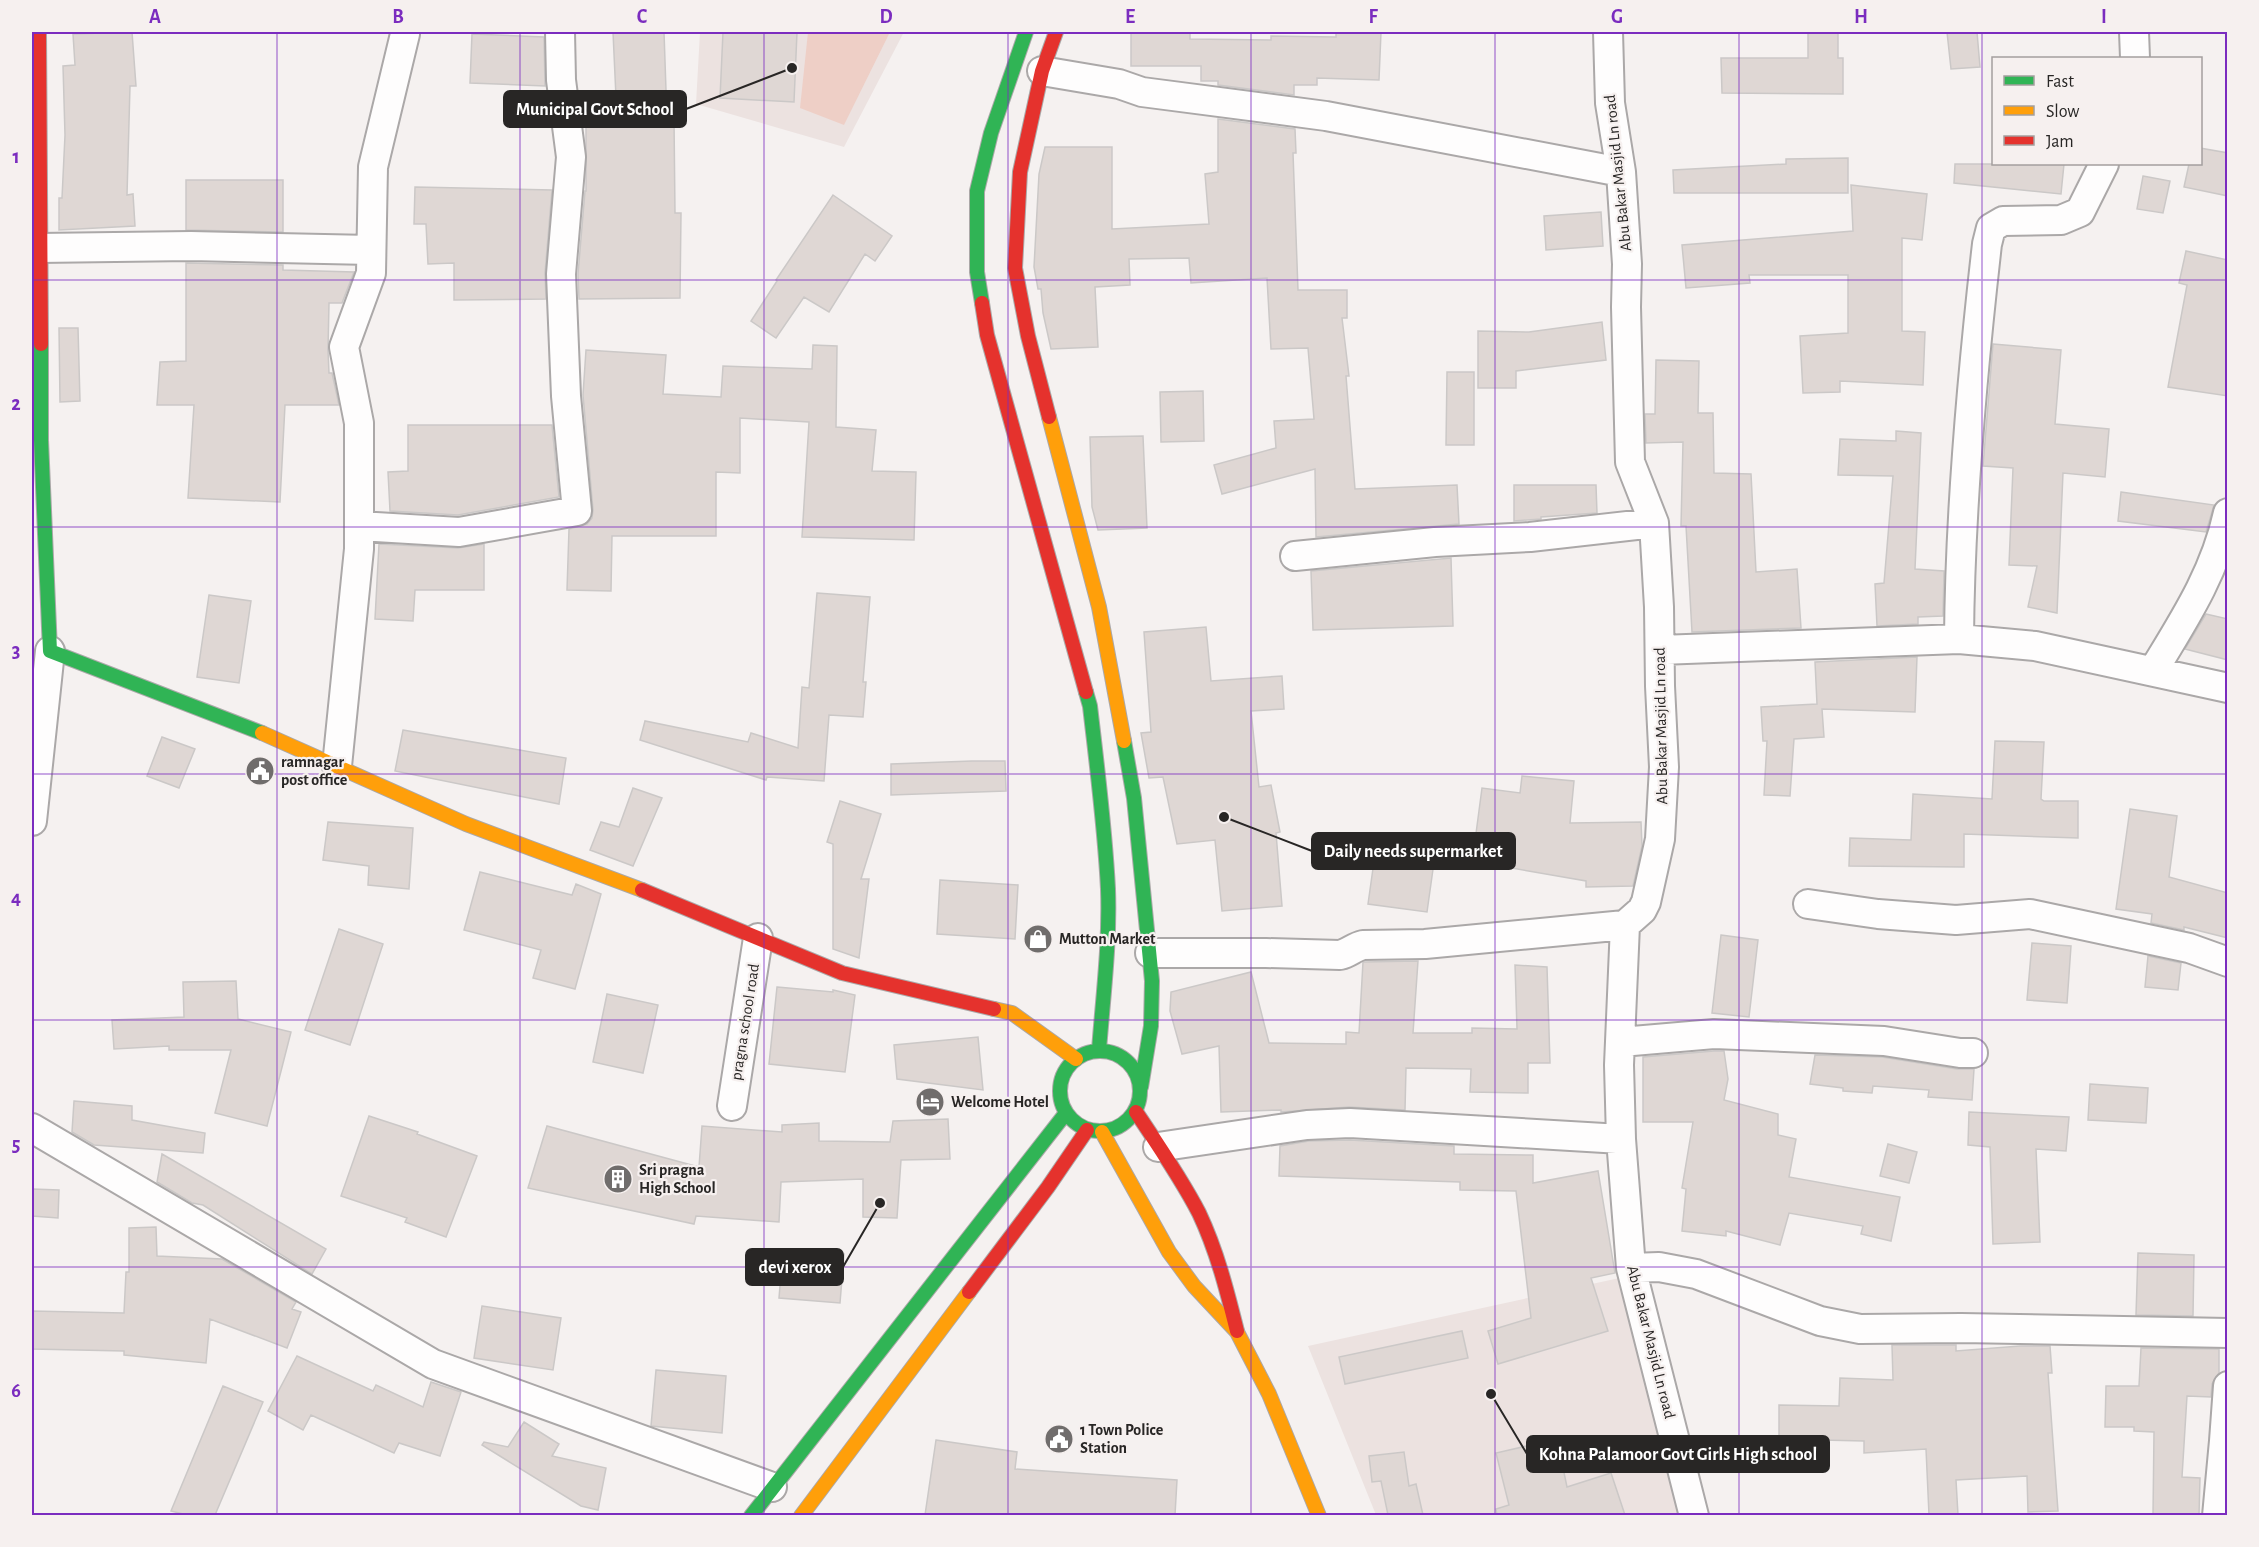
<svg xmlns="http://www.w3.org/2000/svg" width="2259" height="1547" viewBox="0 0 2259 1547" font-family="'Alegreya Sans',sans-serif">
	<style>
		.built { fill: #ece2e0 }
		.green { fill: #eecfc6 }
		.building { fill: #dfd7d4; stroke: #cbc8c7; stroke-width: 1.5 }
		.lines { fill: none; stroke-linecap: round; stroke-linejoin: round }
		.street-casing { stroke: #aba8a8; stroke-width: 32 }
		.fast-casing { stroke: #aba8a8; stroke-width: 16 }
		.slow-casing { stroke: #aba8a8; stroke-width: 16 }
		.jam-casing { stroke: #aba8a8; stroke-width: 16 }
		.street { stroke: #fefdfd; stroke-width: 28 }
		.fast { stroke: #30b455; stroke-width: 14 }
		.slow { stroke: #ff9f0a; stroke-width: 14 }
		.jam { stroke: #e5322d; stroke-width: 14 }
		.grid { fill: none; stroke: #7b2cbf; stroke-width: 1.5; stroke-opacity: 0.55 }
		.labels { text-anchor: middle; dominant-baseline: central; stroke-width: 4.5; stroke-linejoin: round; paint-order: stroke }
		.street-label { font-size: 16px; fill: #282625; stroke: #f6f0ef }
		.poi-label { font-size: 16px; font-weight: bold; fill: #282625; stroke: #f6f0ef; text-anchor: start }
		.leader { fill: none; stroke: #282625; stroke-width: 2 }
		.callout-dot { fill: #282625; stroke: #f6f0ef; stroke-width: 2 }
		.callout { fill: #282625; stroke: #282625; stroke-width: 2 }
		.callout-label { font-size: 18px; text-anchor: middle; font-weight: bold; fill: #fff }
		.neatline { fill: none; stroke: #7b2cbf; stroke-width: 2 }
		.grid-label { font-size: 20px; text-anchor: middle; font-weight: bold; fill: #7b2cbf }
	</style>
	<rect width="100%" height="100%" fill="#f5f1f0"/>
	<path class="built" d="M700,32H904L844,147L696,104Z
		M1624,1277L1684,1515H1376L1308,1346Z"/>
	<path class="green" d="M808,32H890L844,125L800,108Z"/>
	<path class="building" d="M132,32L136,86H130L127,195L133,194L135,226L59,230V198H62L65,135L63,66L75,65L73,34Z
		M613,32H664L667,119H674L675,213H681L680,298L579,299L578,274L585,191H586V119H617Z
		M723,32H797L794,102L720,98Z
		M1131,32H1190V39L1271,40V36L1336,37V32H1381L1379,80L1317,78V85H1294V95L1218,85V81H1201V66H1131Z
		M1808,32H1838V58H1843V94L1722,93L1721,58H1808Z
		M1947,32H1977L1980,67L1951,69Z
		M472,34L544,37L545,86L470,83Z
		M1218,119L1295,129L1296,153H1293L1298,290H1347V318H1342L1349,376H1346L1355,489L1457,485L1459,524L1316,537L1315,469L1222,494L1214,465L1276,448L1274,421L1314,419L1308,348L1271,349L1267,278L1191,283L1189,258L1129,259L1130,285L1095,287L1098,347L1051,349L1043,313L1041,289H1038L1034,267L1039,174L1045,147H1112V229L1209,224L1205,174L1218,172Z
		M2200,148L2228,153V196L2184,187L2189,164H2200Z
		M1848,158V193H1674L1673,170L1786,164V159Z
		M1955,164H2064L2061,194L1954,183Z
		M2143,176L2170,181L2163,213L2137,209Z
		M186,180H283V232L186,230Z
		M1851,185L1927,194L1922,240L1902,238V331L1925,332L1923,385L1840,381V392L1803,393L1800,336L1848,333V275H1749L1750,283L1686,288L1682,245L1853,231Z
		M415,187L552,190L545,273L546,299L454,300V263L428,264L426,224H414Z
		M833,195L892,236L875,261L865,254L829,312L804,297L776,338L751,321L777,281L776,280Z
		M1601,212L1603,246L1546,250L1544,216Z
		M2186,251L2228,260V396L2168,387L2187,285L2179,283Z
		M186,263L283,265V270L354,272L342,303H329L328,350L329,373H332L339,405H285L280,502L188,498L194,405H157L160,362L186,361Z
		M1602,322L1606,360L1516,371V388H1478V331L1529,332Z
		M59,328H78L80,401L60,402Z
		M1993,344L2061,350L2055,424L2109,429L2105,477L2063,473L2057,613L2028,607L2037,566L2009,565L2013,468L1983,466Z
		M813,345L837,346L836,427L876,430L872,471L916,472L914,540L802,537L809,422L740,418V473L716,472V536H612L611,591L567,590L569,529L587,524L592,518L593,510L583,395L586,350L666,355L663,394L721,397L723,366L812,369Z
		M1656,360L1699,361L1698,413H1713L1714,473L1751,474L1756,572L1797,569L1801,628L1692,632L1686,526H1681L1683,442L1646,443L1645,414H1655Z
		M1447,372H1474V445H1446Z
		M1203,391L1204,441L1161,442L1160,392Z
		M408,425H552L559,497L458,515L390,511L388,472L408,471Z
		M1896,431L1921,433L1915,569L1944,571L1943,616L1918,617V624L1877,626L1875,584L1884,583L1893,476L1838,475L1840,439L1896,441Z
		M1143,436L1147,528L1098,530L1092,507L1090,437Z
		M1514,485H1596L1597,513L1541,517V519L1514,521Z
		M2121,492L2214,505L2206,532L2118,521Z
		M379,544L458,548L484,544V590H415L413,621L375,619Z
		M1451,558L1453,626L1313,630L1311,571Z
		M817,593L870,597L863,682H866L863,717L829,715L824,781L767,777L766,780L640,740L645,721L748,742L751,733L798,748L802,687L809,688Z
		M209,595L251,601L239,683L197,677Z
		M2206,614L2228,619V660L2185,649Z
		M1206,627L1211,681L1282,676L1284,709L1251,711L1259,787L1271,785L1280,832L1276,833L1282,906L1222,911L1215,840L1177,844L1163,777L1149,778L1141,733L1151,732L1144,632Z
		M1917,657L1915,712L1822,709L1824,737L1794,739L1790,796L1764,795L1767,741H1763L1761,707L1817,704L1815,662Z
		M403,730L566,758L559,804L395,771Z
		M162,737L195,749L179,788L147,776Z
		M1995,741L2044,742L2041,799L2044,801H2078V838L1964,834V867L1849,866L1850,838L1911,840L1913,794L1992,799Z
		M972,761H1005L1006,791L891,795V764Z
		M1522,776L1574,781L1570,823L1641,822L1642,846L1633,886L1586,887V881L1494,865L1498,844L1475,841L1482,788L1520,793Z
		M633,788L662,798L633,866L590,850L601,822L619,827Z
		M840,801L881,814L861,879H869L859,958L833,949V844L827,842Z
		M2130,809L2177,816L2169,877L2228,893V938L2184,927V930L2151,923L2152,914L2116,909Z
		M328,822L413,828L409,889L368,885L369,866L323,860Z
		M1377,840L1436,848L1427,912L1368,904Z
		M480,872L572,895L576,884L601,894L575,989L533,978L541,950L464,930Z
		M940,880L1018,885L1015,939L937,934Z
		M339,929L383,944L350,1045L305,1030Z
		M1721,935L1758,940L1749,1017L1712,1013Z
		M2032,943L2071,946L2067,1003L2027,1000Z
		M2148,956L2181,963L2178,990L2145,987Z
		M1418,961L1413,1033H1472V1028L1517,1029L1515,965L1547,967L1550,1063H1528V1093L1470,1092L1471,1069L1406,1068L1405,1110L1349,1107L1281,1112V1110L1221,1112L1219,1046L1182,1054L1170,1011L1171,992L1251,972L1269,1043L1346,1044V1032L1359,1033L1363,962Z
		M236,981L238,1019L291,1032L267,1126L215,1113L231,1050H169V1046L114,1049L112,1020L184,1017L183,982Z
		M777,987L833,992V990L855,995L845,1072L769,1064Z
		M607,994L658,1005L643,1073L593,1062Z
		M978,1037L983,1090L897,1079L894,1045Z
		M1714,1051H1724L1728,1079L1724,1100L1778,1114V1135L1796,1139L1789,1177L1900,1197L1891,1241L1861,1234L1863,1226L1789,1213L1780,1245L1726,1231V1236L1682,1231L1686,1189L1682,1188L1693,1122H1643V1057Z
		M1815,1055L1882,1057L1957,1069H1974L1972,1100L1928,1097L1929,1090L1873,1086L1872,1093L1843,1091V1088L1810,1084Z
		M2090,1084L2148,1088L2146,1123L2088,1120Z
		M74,1101L132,1106V1120L205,1133L203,1153L94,1145L72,1132Z
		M1969,1112L2069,1117L2066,1151L2036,1149L2040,1242L1993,1244L1990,1147L1968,1145Z
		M369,1116L418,1132L417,1134L477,1156L446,1237L405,1222L407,1218L341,1196Z
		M948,1119L950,1159L901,1160L897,1218L863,1217V1179L781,1182L779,1222L696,1216L694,1224L528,1188L547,1126L699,1167L702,1126L782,1132V1125L819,1123V1141L890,1142L893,1121Z
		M1350,1140L1454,1146V1154L1533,1155V1183L1598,1171L1615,1273L1591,1278L1608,1331L1498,1364L1488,1331L1531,1318L1516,1191L1460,1190V1182L1279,1176L1280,1146L1309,1141Z
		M1888,1144L1917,1152L1909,1183L1880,1176Z
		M162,1154L326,1249L312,1274L203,1205L192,1203L157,1182Z
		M32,1189L59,1190L58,1218L32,1216Z
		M156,1227L157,1256L222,1259L296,1302L292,1309L301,1312L287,1348L210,1319L206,1363L124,1355V1351L32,1349V1311L124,1313L126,1272H129V1228Z
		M783,1249L844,1254L840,1303L779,1298Z
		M2138,1253L2194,1255L2193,1316L2136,1315Z
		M482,1306L561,1318L553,1370L474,1358Z
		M1462,1331L1468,1358L1345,1384L1339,1357Z
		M1892,1345H1956V1351L2020,1346H2050L2052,1373H2048L2058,1511L2028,1512L2027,1476L1956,1480L1958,1515H1929L1926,1449L1864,1453V1441L1779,1439V1405L1839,1406L1840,1378L1893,1380Z
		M2141,1348L2219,1349V1373L2212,1384L2211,1397L2187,1396L2182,1477L2200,1478L2199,1515H2153L2154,1432L2134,1431V1427H2105L2106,1386H2139Z
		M297,1356L373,1391L376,1385L423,1407L431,1382L461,1392L440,1456L399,1443L394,1453L311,1415L303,1430L268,1411Z
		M656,1370L726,1376L722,1433L651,1426Z
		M223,1386L263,1402L215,1515H187L171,1511Z
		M524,1422L559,1444L552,1456L606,1468L598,1510L581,1506L482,1445L484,1442L508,1447Z
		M1557,1439L1567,1487L1611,1473L1625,1515H1497L1496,1509L1509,1505L1496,1453Z
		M936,1440L1017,1452L1015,1469L1177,1480L1175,1515H925Z
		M1404,1452L1409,1486L1416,1484L1423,1515H1388L1381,1481L1372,1482L1369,1456Z"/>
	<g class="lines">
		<g class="street-casing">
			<path id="street" d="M1608,32L1610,103L1621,172L1627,264L1626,307L1630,462L1654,523L1659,607L1660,686L1664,767L1660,839L1646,902L1642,910L1625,925L1619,1065L1621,1139L1631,1268L1694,1516
				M2134,32L2135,58
				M1042,71L1119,84L1142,92L1326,116L1621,172
				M39,248L191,246L371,250
				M359,526L459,532L577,511L566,396L561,274L571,157L561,80L560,32
				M1295,556L1435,542L1530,537L1654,523
				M1959,639L2035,646L2228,688
				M1660,650L1959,639C1960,507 1972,375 1987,244L1991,228L2003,221L2061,220L2080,212L2104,164
				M2153,671C2184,620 2215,573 2228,513
				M337,766L359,549V423L344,347L371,273L373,167L405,34
				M32,821L50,651
				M1808,904L1878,914L1956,920L2030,914L2189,948L2228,962
				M1150,953H1266L1340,955C1349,953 1354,947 1363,945L1425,944L1625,925
				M1621,1042L1714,1034L1884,1041L1960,1053H1973
				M732,1106L758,938
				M32,1128L433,1364L772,1487
				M1158,1147L1307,1125L1350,1123L1621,1139
				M1631,1268L1659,1267L1696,1274L1820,1321L1860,1329L1961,1328L2228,1333
				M2224,1441L2228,1386
				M2217,1516L2224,1441H2228"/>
		</g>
		<g class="fast-casing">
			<path id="fast" d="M982,303L977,272V191L991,133L1026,32
				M41,344V440L50,651L262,733
				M1086,692L1090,706C1097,767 1105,828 1108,889C1110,943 1103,997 1099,1050
				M1124,741L1134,798L1152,981L1151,1026L1141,1087
				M1060 1091a40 40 0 1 1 80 0a40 40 0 1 1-80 0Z
				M751,1516L1066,1113"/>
		</g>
		<g class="slow-casing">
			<path id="slow" d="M1049,417L1099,607L1124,741
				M262,733L466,824L642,890
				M994,1009L1012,1013L1076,1059
				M1102,1132L1169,1252L1194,1286L1237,1332L1269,1394L1319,1516
				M801,1516L969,1292"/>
		</g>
		<g class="jam-casing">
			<path id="jam" d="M39,32L41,344
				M982,303L987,335L1086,692
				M1049,417L1028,336L1015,268L1020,172L1042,71L1056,32
				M642,890L842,973L994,1009
				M1136,1112C1158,1145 1181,1178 1199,1213C1217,1251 1227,1291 1237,1331
				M969,1292L1048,1187L1087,1130"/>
		</g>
		<use href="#street" class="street"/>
		<use href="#fast" class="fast"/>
		<use href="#slow" class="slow"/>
		<use href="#jam" class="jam"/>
	</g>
	<path class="grid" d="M277,32V1516M520,32V1516M764,32V1516M1008,32V1516M1251,32V1516M1495,32V1516M1739,32V1516M1982,32V1516M32,280H2228M32,527H2228M32,774H2228M32,1020H2228M32,1267H2228"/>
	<defs>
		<g id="civic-disc" transform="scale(1.5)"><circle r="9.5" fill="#706d6c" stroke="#f6f0ef"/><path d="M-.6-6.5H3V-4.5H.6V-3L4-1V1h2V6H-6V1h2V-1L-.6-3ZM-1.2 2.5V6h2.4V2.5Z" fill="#fff"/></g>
		<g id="shop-disc" transform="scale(1.5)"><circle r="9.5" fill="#706d6c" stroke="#f6f0ef"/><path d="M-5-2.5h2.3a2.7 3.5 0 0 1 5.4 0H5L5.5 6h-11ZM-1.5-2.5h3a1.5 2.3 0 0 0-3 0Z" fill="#fff"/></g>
		<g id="hotel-disc" transform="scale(1.5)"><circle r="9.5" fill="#706d6c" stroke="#f6f0ef"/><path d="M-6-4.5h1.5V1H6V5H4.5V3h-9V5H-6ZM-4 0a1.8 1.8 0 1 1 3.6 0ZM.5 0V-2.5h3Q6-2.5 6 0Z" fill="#fff"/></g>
		<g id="building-disc" transform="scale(1.5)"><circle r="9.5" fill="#706d6c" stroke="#f6f0ef"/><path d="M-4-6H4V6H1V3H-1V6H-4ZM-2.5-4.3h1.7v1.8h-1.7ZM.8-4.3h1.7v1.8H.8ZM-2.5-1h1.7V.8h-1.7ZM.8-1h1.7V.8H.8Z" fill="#fff"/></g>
	</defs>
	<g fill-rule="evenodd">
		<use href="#civic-disc" x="260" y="771"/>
		<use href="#shop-disc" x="1038" y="939"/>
		<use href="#hotel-disc" x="930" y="1102"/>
		<use href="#building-disc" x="618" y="1179"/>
		<use href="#civic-disc" x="1059" y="1439"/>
	</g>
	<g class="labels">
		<g class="street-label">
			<text transform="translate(1618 173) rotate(-96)">Abu Bakar Masjid Ln road</text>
			<text transform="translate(1661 726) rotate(-91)">Abu Bakar Masjid Ln road</text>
			<text transform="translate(745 1022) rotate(-81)">pragna school road</text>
			<text transform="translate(1651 1342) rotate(76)">Abu Bakar Masjid Ln road</text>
		</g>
		<g class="poi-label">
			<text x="281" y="762">ramnagar<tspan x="281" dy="18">post office</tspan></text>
			<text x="1059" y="939">Mutton Market</text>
			<text x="951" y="1102">Welcome Hotel</text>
			<text x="639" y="1170">Sri pragna<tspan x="639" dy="18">High School</tspan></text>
			<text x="1080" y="1430">1 Town Police<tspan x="1080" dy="18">Station</tspan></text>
		</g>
	</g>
	<path class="leader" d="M792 68L686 109M1224 817L1312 851M880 1203L843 1267M1491 1394L1527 1454"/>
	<g class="callout-dot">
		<circle cx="792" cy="68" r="6"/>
		<circle cx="1224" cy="817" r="6"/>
		<circle cx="880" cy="1203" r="6"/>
		<circle cx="1491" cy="1394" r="6"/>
	</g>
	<g class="callout">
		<rect x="504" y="91" width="182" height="36" rx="6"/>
		<rect x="1312" y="833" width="203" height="36" rx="6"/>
		<rect x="746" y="1249" width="97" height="36" rx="6"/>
		<rect x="1527" y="1436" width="302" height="36" rx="6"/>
	</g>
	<g class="callout-label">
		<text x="595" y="115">Municipal Govt School</text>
		<text x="1413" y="857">Daily needs supermarket</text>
		<text x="795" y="1273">devi xerox</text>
		<text x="1678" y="1460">Kohna Palamoor Govt Girls High school</text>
	</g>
	<rect width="2259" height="1547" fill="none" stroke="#f6f0ef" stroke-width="66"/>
	<rect x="1992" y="57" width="210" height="108" fill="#f6f0ef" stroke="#a49f9e" stroke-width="1.5"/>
	<rect x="2004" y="76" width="30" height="9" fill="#30b455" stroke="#a49f9e" stroke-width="1.5"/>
	<text x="2046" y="87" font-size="18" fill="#282625">Fast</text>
	<rect x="2004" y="106" width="30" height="9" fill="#ff9f0a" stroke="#a49f9e" stroke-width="1.5"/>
	<text x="2046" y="117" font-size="18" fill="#282625">Slow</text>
	<rect x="2004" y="136" width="30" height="9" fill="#e5322d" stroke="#a49f9e" stroke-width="1.5"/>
	<text x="2046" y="147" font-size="18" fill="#282625">Jam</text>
	<rect x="33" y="33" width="2193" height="1481" class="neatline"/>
	<g class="grid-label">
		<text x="155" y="23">A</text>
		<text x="398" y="23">B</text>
		<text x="642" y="23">C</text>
		<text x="886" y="23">D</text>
		<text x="1130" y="23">E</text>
		<text x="1373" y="23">F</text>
		<text x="1617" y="23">G</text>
		<text x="1861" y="23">H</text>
		<text x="2104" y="23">I</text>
		<text x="16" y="163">1</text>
		<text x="16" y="410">2</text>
		<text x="16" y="657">3</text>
		<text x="16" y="904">4</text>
		<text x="16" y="1151">5</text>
		<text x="16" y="1397">6</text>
	</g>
</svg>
